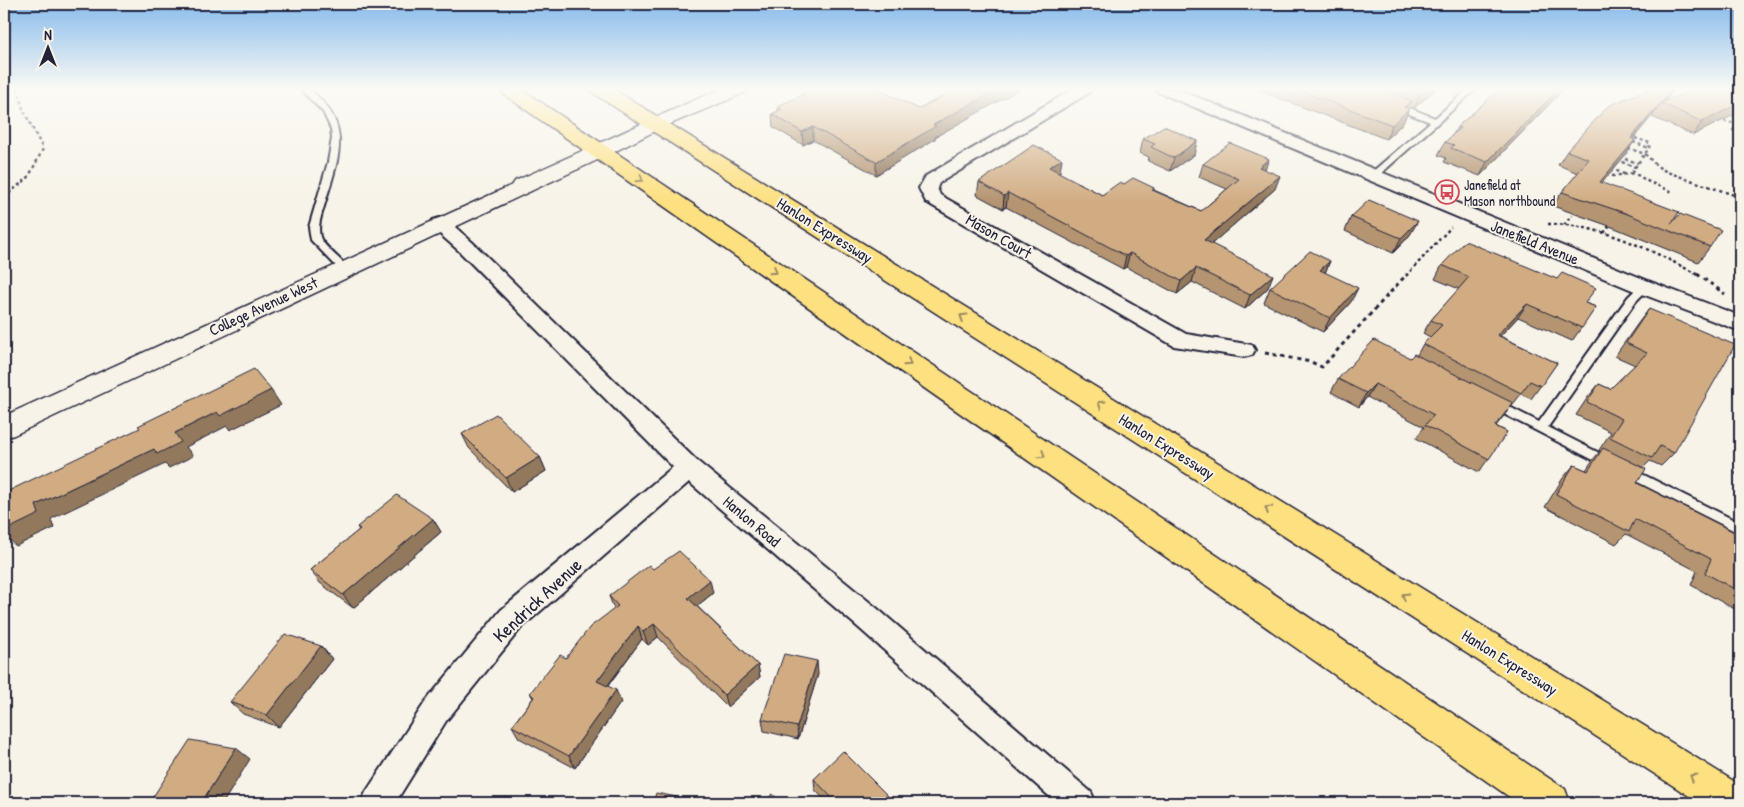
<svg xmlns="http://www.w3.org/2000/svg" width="1744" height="807" viewBox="0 0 1744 807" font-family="'Patrick Hand',sans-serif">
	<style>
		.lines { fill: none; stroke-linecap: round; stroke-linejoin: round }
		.service-casing { stroke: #22223b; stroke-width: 4 }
		.minor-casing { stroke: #22223b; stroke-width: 4 }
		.tertiary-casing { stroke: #22223b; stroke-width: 3 }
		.secondary-casing { stroke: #22223b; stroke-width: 3 }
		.trunk-casing { stroke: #22223b; stroke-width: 3 }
		.path-far1 { stroke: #22223b; stroke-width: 2.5; stroke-dasharray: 3 3; stroke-linecap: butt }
		.path { stroke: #22223b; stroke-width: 3; stroke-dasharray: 4 4; stroke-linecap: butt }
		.service { fill: #f7f3e8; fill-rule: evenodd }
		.minor { fill: #f7f3e8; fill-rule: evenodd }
		.tertiary { fill: #f7f3e8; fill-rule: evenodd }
		.secondary { fill: #f7f3e8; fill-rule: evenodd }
		.trunk { fill: #fde080; fill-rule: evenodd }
		.wall { fill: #b49471; stroke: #22223b }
		.shaded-wall { fill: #92785c; stroke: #22223b }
		.building { fill: #d1ac83; stroke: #22223b }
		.oneway { stroke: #9a8a61 }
		.labels { text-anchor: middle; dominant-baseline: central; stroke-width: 4; stroke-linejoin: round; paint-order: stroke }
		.far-poi-label { font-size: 14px; fill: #22223b; stroke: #f7f3e8; text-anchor: start }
		.street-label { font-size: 16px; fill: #22223b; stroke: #f7f3e8 }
		.near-street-label { font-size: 19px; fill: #22223b; stroke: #f7f3e8 }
	</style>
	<rect width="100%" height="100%" fill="#f7f3e8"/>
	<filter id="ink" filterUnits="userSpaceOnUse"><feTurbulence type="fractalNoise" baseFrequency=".02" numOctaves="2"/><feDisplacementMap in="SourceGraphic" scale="10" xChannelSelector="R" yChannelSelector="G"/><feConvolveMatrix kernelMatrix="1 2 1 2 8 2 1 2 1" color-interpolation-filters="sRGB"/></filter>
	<g filter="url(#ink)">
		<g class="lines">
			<g class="service-casing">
				<path id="service" d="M301,89H309C354,125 339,156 325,203C322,214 317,225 320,237C323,246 341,259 348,268L343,271L340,270L311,240L309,227L328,162L332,138L331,129L323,112Z
					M1468,89H1476L1377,177H1371V173L1430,122L1391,107V103H1397L1435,118Z
					M1644,284L1648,285L1649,287L1648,289L1636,301L1548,427L1613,460L1615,463L1613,466H1605L1490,407L1488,404L1490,401H1498L1539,422L1628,297L1640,285Z
					M1628,467L1740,523V534L1624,475L1622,472L1624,469Z"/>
			</g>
			<g class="minor-casing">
				<path id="minor" d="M1073,89H1092L1090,92L939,183L937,188L940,195L1186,334L1252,345L1255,350L1252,355L1244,357L1174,346L926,202L919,188L926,176Z
					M1156,89H1177L1651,282L1740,316V331L1637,292L1158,92Z
					M440,218L447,220L472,242L697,461L879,610L1091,792L1096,803H1057L859,628L689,482L521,628L446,721L395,803H361L366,792L426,701L501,610L673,467L458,250L433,228L431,224L433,220Z"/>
			</g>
			<g class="tertiary-casing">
				<path id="tertiary" d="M523,180L531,181L534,186L531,191L14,435L4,438V416Z"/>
			</g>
			<g class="secondary-casing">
				<path id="secondary" d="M721,89H747L744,93L663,127L606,156L531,191L523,192L515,191L512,186L515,181C584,151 652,118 721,89Z"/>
			</g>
			<g class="trunk-casing">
				<path id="trunk" d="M500,89H521L1565,789L1570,803H1518L592,156L502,93Z
					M590,89H613L1740,785V803H1700L593,93Z"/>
			</g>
			<path class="path-far1" d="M1718,120L1737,124
				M1732,131L1740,122
				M1635,138L1650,143L1649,148L1633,170L1634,173L1649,182L1673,192
				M1633,142L1649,148
				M1628,148L1645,154L1657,166L1667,172L1740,197
				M1625,159L1638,163
				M1622,162L1635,167
				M1611,168L1624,174
				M1606,175L1613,176L1634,173
				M4,197L28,178L43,149L23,109L18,89
				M1548,224C1602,224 1653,251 1700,276
				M1564,225L1572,215
				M1604,233L1609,226
				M1406,276L1451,227"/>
			<path class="path" d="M1697,274L1725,294
				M1265,353L1311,362L1322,367L1407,274"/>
			<use href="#service" class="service"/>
			<use href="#minor" class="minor"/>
			<use href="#tertiary" class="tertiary"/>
			<use href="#secondary" class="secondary"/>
			<use href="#trunk" class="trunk"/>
		</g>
		<path class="wall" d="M807,89H883L880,90L919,109L956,89H1020L935,137V139L876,175L813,140L803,145L773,127L772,114L778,111V106L801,96V92Z
			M1255,89H1436L1414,108L1410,107L1403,123L1386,139Z
			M1500,89H1563L1561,92L1480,176L1444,162L1446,158L1438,155L1445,142L1453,135L1457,127Z
			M1648,89H1675L1664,102L1740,89V112L1693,135L1652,117L1656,111L1633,139L1626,154L1602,183L1671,224L1710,247L1698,262L1615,228L1553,206L1562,192L1578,173L1558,165L1567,151Z
			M1143,139L1197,141L1194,155L1170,171L1148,161L1149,157L1140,153Z
			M1203,164L1265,169L1275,189L1211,244L1268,288L1245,309L1192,282L1177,294L1126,267L1123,269L1006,207L1003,209L977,195L979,182L1060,172L1059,173L1102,195L1124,184L1154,188V190L1201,211L1227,189L1199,177Z
			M1351,217L1410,235L1393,253L1345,231Z
			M1330,261L1325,273L1351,302L1323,332L1264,303L1270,288Z
			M1442,265L1585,303L1596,307L1572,341L1518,317L1500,336L1557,363L1531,399L1521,394L1496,426L1507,432L1479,472L1416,438L1424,427L1367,397L1359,407L1331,392L1338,379L1410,358L1417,355L1423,344L1430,337L1423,333L1431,320L1459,289L1435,279Z
			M1649,309L1674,453L1661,466L1650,461L1643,468L1637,483L1736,532L1740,529V612L1691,585L1697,571L1626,534L1616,544L1545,507L1563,478L1574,465L1586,470L1592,461L1600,451L1599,450L1611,432L1576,415L1588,397L1599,384L1610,389L1635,365L1615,356L1639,322Z
			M462,434L540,457L546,471L512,492L469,448Z
			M1740,463V477L1735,474Z
			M433,519L441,532L353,608L320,583L310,570L359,530L357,527Z
			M653,569L713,593L697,606L758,665L760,677L727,707L658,637L648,645L642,639L608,686L621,702L575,768L519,738L512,726L533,698L530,693L566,658L614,609L609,596Z
			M321,646L332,659L279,727L243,714L230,702Z
			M818,674L798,739L764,731L762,719Z
			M814,779L894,802V803H828L815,790Z"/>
		<path class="shaded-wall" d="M998,89H1020L935,137V139L876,175V162L933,125Z
			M1426,89H1436L1414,108L1420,94Z
			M1559,89H1563L1561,92L1480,176L1487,162Z
			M1673,89H1675L1662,104L1661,103L1656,111L1622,152L1631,138Z
			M1412,101L1403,123L1386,139L1392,125L1404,107Z
			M1740,103V112L1693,135L1702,122Z
			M813,127V140L803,145L802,132Z
			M1635,140L1626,154L1591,196L1600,182Z
			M1197,141L1194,155L1170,171L1174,158Z
			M1062,159L1060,172L1047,180L1049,167Z
			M1269,159L1264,172L1259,167Z
			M1280,176L1275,189L1200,254L1204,240Z
			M1008,193L1006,207L1003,209L1004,196Z
			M1418,221L1410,235L1393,253L1401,238Z
			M1130,253L1126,267L1123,269L1126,256Z
			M1330,261L1324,275L1320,270Z
			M1196,268L1192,282L1177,294L1181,281Z
			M1273,275L1268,288L1245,309L1250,295Z
			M1358,288L1351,302L1323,332L1330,318Z
			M1527,304L1518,317L1489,348L1497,335Z
			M1375,384L1367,397L1359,407L1366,393Z
			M271,390L281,405L230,430L227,426L186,447L193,456L169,468L165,464L51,519L54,528L16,546L9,540L4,543V530L36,505L154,449L175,433L217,412Z
			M540,457L546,471L512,492L506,478Z
			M433,519L441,532L353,608L343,595Z
			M710,580L713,593L691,611L688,598Z
			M654,624L658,637L648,645L643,632Z
			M638,626L642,639L602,693L597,681Z
			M321,646L332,659L279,727L267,715Z
			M817,661L818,674L798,739L797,727Z
			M758,665L760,677L727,707L724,695Z
			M616,690L621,702L575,768L569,756Z
			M236,748L250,759L223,803H201Z"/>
		<path class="building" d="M807,89H877L919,109L956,89H998L933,125L936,126L876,162L813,127L802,132L772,114L782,109L778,106L805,94L801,92Z
			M1296,89H1380L1412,101L1404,107L1409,109L1392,125Z
			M1404,89H1426L1420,94Z
			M1500,89H1559L1487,162L1451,148L1454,145L1445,142L1460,128L1457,127Z
			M1648,89H1673L1631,138L1635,140L1600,182L1679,212L1671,224L1680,214L1721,230L1710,247L1625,213L1562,192L1589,159L1567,151L1608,106Z
			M1694,89H1740V103L1702,122L1661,103Z
			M1164,126L1197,141L1174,158L1151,147L1155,144L1143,139Z
			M1230,143L1269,159L1259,167L1280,176L1204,240L1273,275L1250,295L1196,268L1181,281L1130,253L1126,256L1008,193L1004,196L979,182L1034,145L1062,159L1049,167L1102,195L1120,182L1124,184L1133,178L1154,188L1152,190L1201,211L1239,179L1203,164Z
			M1369,200L1418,221L1401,238L1351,217Z
			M1465,241L1557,279L1562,273L1596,288L1585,303L1596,307L1582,328L1527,304L1497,335L1557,363L1541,386L1530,381L1521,393L1423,344L1442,325L1431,320L1469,277L1442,265Z
			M1310,251L1330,261L1320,270L1358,288L1330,318L1270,288Z
			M1649,309L1735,345L1674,453L1660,446L1652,458L1610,437L1622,419L1587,402L1599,384L1610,389L1647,353L1626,343Z
			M1374,340L1410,358L1414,354L1513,403L1495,426L1507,432L1489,459L1425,425L1434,415L1375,384L1366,393L1338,379Z
			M254,369L271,390L220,416L217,412L175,433L181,442L157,454L154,449L36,505L39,514L4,531V493L140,428L138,426Z
			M496,414L540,457L506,478L462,434Z
			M1603,448L1646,469L1637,483L1740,535V592L1705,573L1711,559L1635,519L1629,532L1556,494L1574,465L1588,471Z
			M397,495L433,519L343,595L310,570L360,529L357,527Z
			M679,551L710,580L688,598L758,665L724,695L654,624L643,632L638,626L597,681L616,690L569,756L512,726L534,697L530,693L560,655L566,658L590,627L618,606L609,596L649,565L653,569Z
			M285,634L321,646L267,715L230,702Z
			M784,654L817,661L797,727L762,719Z
			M190,740L236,748L201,803H149Z
			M843,751L894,802L893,803H837L814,779Z
			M656,793L687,799L685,803H653Z
			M773,794L780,803H762Z"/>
		<defs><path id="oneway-chevron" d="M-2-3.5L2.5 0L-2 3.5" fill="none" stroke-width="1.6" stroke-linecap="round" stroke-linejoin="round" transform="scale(1.25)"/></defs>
		<g class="oneway">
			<use href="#oneway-chevron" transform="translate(640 179) rotate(34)"/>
			<use href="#oneway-chevron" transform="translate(774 271) rotate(34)"/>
			<use href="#oneway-chevron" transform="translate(963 317) rotate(-148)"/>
			<use href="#oneway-chevron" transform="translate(908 363) rotate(34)"/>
			<use href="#oneway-chevron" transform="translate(1101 404) rotate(-148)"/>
			<use href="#oneway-chevron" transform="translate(1042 455) rotate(34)"/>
			<use href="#oneway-chevron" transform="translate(1268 509) rotate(-148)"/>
			<use href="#oneway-chevron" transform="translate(1405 596) rotate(-148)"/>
			<use href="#oneway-chevron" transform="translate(1693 777) rotate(-148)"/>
		</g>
	</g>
	<linearGradient id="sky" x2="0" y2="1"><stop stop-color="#87bbec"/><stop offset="0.44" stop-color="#fbfaf5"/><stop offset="1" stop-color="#fbfaf5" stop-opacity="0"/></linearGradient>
	<rect width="1744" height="202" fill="url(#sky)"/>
	<defs>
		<g id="bus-ring" transform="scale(1.25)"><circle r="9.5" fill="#f7f3e8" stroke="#d1495b" stroke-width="1.5"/><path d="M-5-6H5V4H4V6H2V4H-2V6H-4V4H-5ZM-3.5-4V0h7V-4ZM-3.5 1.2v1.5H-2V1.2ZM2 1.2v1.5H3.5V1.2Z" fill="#d1495b"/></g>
	</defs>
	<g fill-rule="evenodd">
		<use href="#bus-ring" x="1447" y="192"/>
	</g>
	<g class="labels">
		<g class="far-poi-label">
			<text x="1464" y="184">Janefield at<tspan x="1464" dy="16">Mason northbound</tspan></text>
		</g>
		<g class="street-label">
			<text transform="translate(825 230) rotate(32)">Hanlon Expressway</text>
			<text transform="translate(999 236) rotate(30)">Mason Court</text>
			<text transform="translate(1535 242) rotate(22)">Janefield Avenue</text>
			<text transform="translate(263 306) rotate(-25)">College Avenue West</text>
			<text transform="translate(1167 446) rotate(32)">Hanlon Expressway</text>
			<text transform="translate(752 521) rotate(40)">Hanlon Road</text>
			<text transform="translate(1510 662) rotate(32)">Hanlon Expressway</text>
		</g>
		<g class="near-street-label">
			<text transform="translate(537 600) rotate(-43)">Kendrick Avenue</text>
		</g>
	</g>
	<rect width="1744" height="807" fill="none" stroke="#f7f3e8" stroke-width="20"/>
	<rect x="10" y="10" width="1724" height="787" fill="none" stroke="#22223b" stroke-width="2" filter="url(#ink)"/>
	<g transform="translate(48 48)" stroke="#f7f3e8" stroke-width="4" paint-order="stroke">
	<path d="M0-4L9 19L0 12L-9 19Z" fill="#22223b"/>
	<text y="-8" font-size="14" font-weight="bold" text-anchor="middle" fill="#22223b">N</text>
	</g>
</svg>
